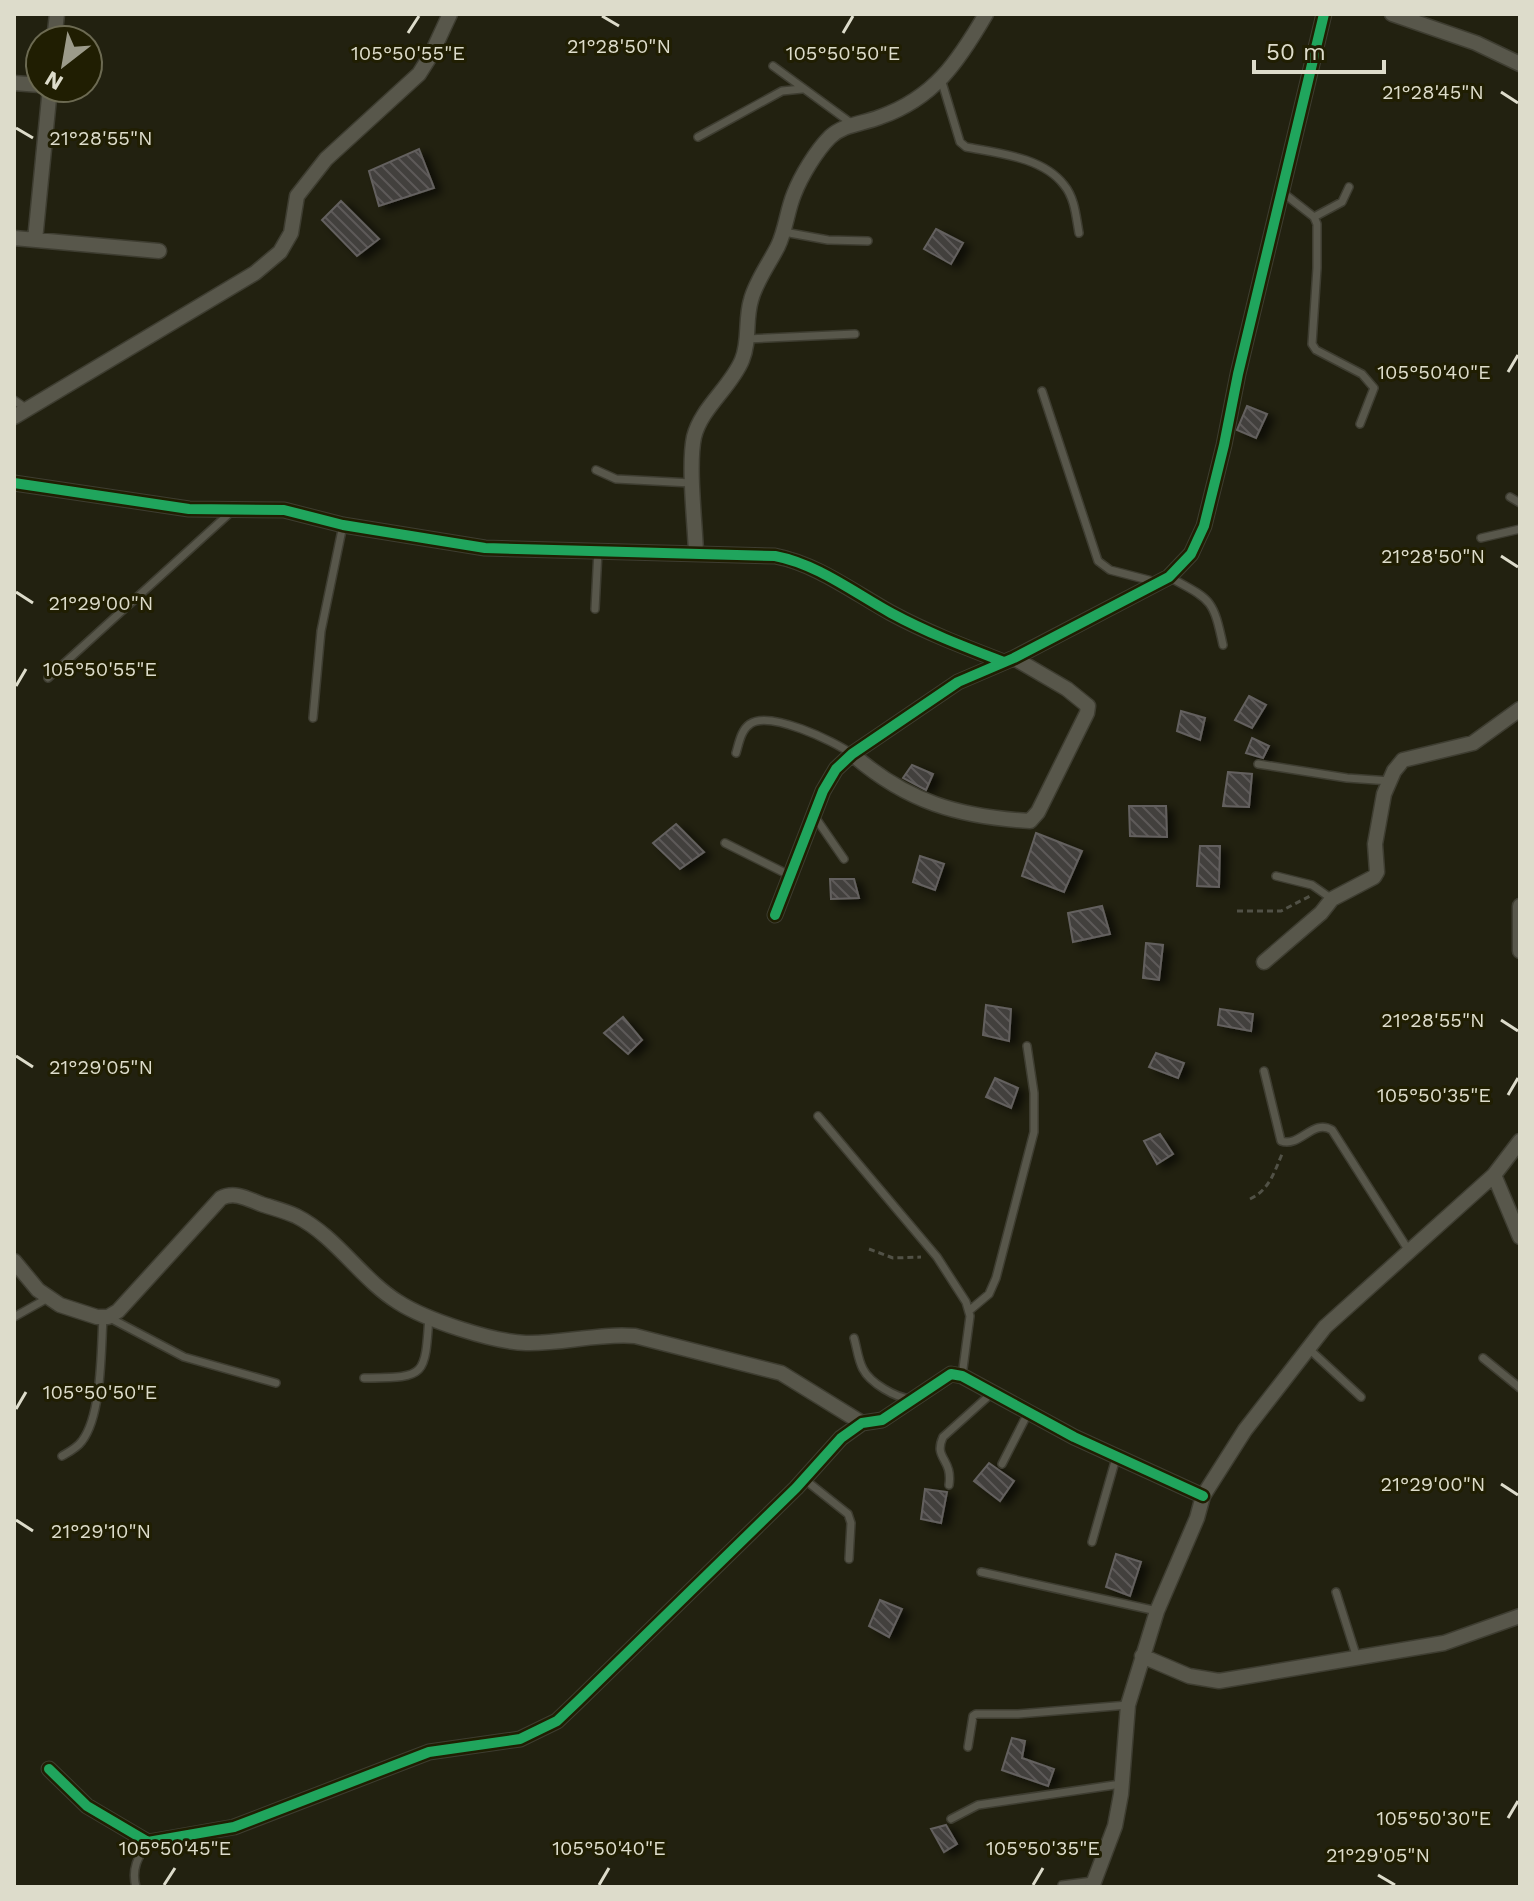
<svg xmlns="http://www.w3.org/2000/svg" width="1534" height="1901" viewBox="0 0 1534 1901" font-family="'Work Sans',sans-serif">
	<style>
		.building { fill: url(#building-back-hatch); stroke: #64615f; stroke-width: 2; filter: url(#shadow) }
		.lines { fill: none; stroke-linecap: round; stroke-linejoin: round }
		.service-casing { stroke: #3e3d31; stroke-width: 10 }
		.minor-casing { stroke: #3e3d31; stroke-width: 17 }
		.path { stroke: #515146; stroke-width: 3; stroke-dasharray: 6 4; stroke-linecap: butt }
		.service { stroke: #58574b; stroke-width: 7 }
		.minor { stroke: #58574b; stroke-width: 14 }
		.cycleway-casing { stroke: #201e02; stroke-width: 15 }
		.cycleway { stroke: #20a55d; stroke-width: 10 }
		.ticks { fill: none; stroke: #dddccb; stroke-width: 3 }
		.ticks-label { font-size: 20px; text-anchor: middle; fill: #dddccb; stroke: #201e02; stroke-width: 6; stroke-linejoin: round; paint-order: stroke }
	</style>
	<defs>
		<pattern id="building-back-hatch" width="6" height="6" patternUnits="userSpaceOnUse" patternTransform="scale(2)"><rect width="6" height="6" fill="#423f3d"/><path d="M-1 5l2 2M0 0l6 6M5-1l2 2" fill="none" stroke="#5d5a58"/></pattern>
		<filter id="shadow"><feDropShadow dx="7" dy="4" stdDeviation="4" flood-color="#0009"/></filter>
	</defs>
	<rect width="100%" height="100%" fill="#222110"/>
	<path class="building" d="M419,149L434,188L379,206L369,171Z
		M341,201L379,239L357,256L322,220Z
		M936,229L963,243L951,264L924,249Z
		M1247,406L1267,414L1256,438L1237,430Z
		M1249,696L1266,705L1252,728L1235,720Z
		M1181,711L1205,718L1200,740L1177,731Z
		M1252,738L1269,746L1263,758L1246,753Z
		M912,765L933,774L926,790L903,778Z
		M1228,772L1252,774L1249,807L1223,806Z
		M1129,806H1166L1167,837L1130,836Z
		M676,824L704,852L680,869L653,843Z
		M1036,833L1082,851L1064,892L1022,876Z
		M1200,846H1220L1219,887L1197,886Z
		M920,856L944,864L935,890L913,882Z
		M830,879H854L859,898L831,899Z
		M1102,906L1110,934L1073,942L1068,913Z
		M1146,943L1163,945L1159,980L1143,978Z
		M986,1005L1011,1009L1009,1041L983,1035Z
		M1220,1009L1253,1014L1251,1031L1218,1025Z
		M623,1017L642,1040L628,1054L604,1033Z
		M1156,1053L1184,1063L1178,1078L1149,1067Z
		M995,1078L1018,1088L1011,1108L986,1097Z
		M1160,1134L1173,1154L1157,1164L1144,1141Z
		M989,1463L1014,1481L1000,1501L974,1481Z
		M925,1489L947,1492L941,1523L921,1519Z
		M1116,1554L1141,1562L1130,1596L1106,1587Z
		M880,1600L902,1609L889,1637L869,1626Z
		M1012,1738L1025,1741L1022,1758L1054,1769L1048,1786L1002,1770Z
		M946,1825L957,1844L944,1852L931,1829Z"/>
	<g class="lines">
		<g class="service-casing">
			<path id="service" d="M773,66L851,123
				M941,79L960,142L966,147C997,153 1043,157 1064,185C1075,198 1076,217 1079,233
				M698,137L782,91L802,89
				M1282,192L1314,217L1317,224V268L1312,344L1316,350L1362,374L1374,388L1360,424
				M1314,217L1342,202L1349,187
				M784,232L828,240L868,241
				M747,339L855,334
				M1042,391L1098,561L1110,570L1156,582
				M14,400L27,409
				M596,470L616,479L691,483
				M1510,497L1520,503
				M1481,538L1520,529
				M1169,577C1211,600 1213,598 1223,645
				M595,609L598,551
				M48,678L232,511
				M313,718L321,631L343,525
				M736,753C739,743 741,730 750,724C769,710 834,741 852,754
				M1258,764L1347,778L1390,781
				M815,817L844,859
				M725,843L791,876
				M1276,876L1312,885L1332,899
				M1264,1071L1281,1141C1300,1148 1313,1118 1332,1130L1409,1251
				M818,1116L937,1257L966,1302L970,1316L962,1376
				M970,1310L989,1294L996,1278L1034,1132V1093L1027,1046
				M14,1317L48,1298
				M108,1317L184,1357L276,1383
				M854,1338C857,1348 858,1360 863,1369C870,1383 896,1398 911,1399
				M1308,1348L1361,1397
				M1483,1358L1520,1388
				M364,1378C425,1377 425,1379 429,1316
				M62,1456C69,1452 77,1448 82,1441C102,1415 101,1350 103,1317
				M1002,1464L1028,1413
				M804,1479L848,1514L851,1523L849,1559
				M949,1485C953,1458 933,1459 943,1437L992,1393
				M1092,1542L1116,1458
				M981,1572L1157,1611
				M1336,1592L1357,1658
				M968,1747L973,1716L976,1714H1018L1128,1705
				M951,1819L978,1805L1121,1784
				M1062,1885L1093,1881
				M136,1887C131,1869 138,1857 148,1842"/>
		</g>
		<g class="minor-casing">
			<path id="minor" d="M1392,14L1476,43L1520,64
				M54,40L57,14
				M14,83L40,85
				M14,238L159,251
				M35,240L50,88
				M14,417L255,273L280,252L291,233L297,196L326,159L419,74L431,55L450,14
				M14,483L189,509L284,510L343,525L485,548L775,556C817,564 853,592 891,613C928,633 965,647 1004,662
				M696,553C695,522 688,466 694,437C701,408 731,387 742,360C750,341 745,320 751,300C756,281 769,264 778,246C786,229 787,211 794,194C801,176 816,151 830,137C844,124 862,124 880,117C934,98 958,62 986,14
				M852,754C907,802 959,817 1030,821L1038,812L1087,713L1088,706L1067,689L1014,658
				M1520,906V951
				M775,915L823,791L836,769L852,754L958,682L1014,658L1169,577L1191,554L1204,526L1224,445L1238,374L1324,14
				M1264,962L1321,913L1332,899L1374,877L1377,872L1375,844L1384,794L1394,771L1403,760L1473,743L1520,709
				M1494,1175L1520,1237
				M14,1261L38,1290L60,1305L97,1317H108L118,1311L221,1198C235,1191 248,1199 261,1204C273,1208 285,1211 296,1216C336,1236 361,1279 398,1302C426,1320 493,1342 526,1343C562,1344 598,1333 635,1336L781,1373L862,1423
				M1142,1656L1189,1676L1219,1681L1444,1643L1520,1616
				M49,1769L87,1806L148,1842L234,1827L429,1752L520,1739L557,1721L578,1701L796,1488L841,1438L862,1423L882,1420L951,1374L962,1376L1074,1437L1203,1496
				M1092,1887L1115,1826L1121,1794L1128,1705L1157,1611L1197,1518L1203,1496L1245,1430L1325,1327L1494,1175L1520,1141"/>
		</g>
		<path class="path" d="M1237,911H1281L1310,896
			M1250,1199C1269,1190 1274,1173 1282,1154
			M869,1249L893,1258L921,1257"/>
		<use href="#service" class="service"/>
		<use href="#minor" class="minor"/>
		<g class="cycleway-casing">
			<path id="cycleway" d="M14,483L189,509L284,510L343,525L485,548L775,556C817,564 853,592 891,613C928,633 965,647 1004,662
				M775,915L823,791L836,769L852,754L958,682L1014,658L1169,577L1191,554L1204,526L1224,445L1238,374L1324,14
				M49,1769L87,1806L148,1842L234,1827L429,1752L520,1739L557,1721L578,1701L796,1488L841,1438L862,1423L882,1420L951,1374L962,1376L1074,1437L1203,1496"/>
		</g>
		<use href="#cycleway" class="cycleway"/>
	</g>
	<path class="ticks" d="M602,16L619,26M408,33L419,16M843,33L853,16M1501,92L1518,103M16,128L33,138M1508,372L1518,355M1501,556L1518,567M16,592L33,603M16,686L26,669M1501,1020L1518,1031M16,1056L33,1067M1508,1095L1518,1078M16,1409L26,1392M1501,1484L1518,1495M16,1520L33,1531M1508,1818L1518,1801M1378,1875L1395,1885M164,1885L175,1868M599,1885L609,1868M1033,1885L1043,1868"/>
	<g class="ticks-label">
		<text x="619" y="53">21°28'50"N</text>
		<text x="843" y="60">105°50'50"E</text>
		<text x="408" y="60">105°50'55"E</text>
		<text x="1433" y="99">21°28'45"N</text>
		<text x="101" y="145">21°28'55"N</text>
		<text x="1434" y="379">105°50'40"E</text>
		<text x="1433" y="563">21°28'50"N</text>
		<text x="101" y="610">21°29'00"N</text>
		<text x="100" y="676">105°50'55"E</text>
		<text x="1433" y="1027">21°28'55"N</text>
		<text x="101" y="1074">21°29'05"N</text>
		<text x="1434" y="1102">105°50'35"E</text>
		<text x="100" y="1399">105°50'50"E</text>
		<text x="1433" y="1491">21°29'00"N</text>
		<text x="101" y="1538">21°29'10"N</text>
		<text x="1434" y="1825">105°50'30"E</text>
		<text x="175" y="1855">105°50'45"E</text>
		<text x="609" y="1855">105°50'40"E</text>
		<text x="1043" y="1855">105°50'35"E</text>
		<text x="1378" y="1862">21°29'05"N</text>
	</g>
	<rect width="1534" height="1901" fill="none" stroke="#dddccb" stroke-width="32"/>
	<g transform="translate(64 64) rotate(211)"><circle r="38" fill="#201e02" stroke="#6c6a52" stroke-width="2"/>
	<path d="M0-6L14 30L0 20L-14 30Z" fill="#9c9b8a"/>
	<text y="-12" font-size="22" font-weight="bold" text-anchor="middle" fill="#dddccb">N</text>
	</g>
	<path d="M1254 60v12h130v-12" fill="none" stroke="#dddccb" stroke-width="4"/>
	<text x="1266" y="60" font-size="24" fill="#dddccb" stroke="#201e02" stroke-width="6" paint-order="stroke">50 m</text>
</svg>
